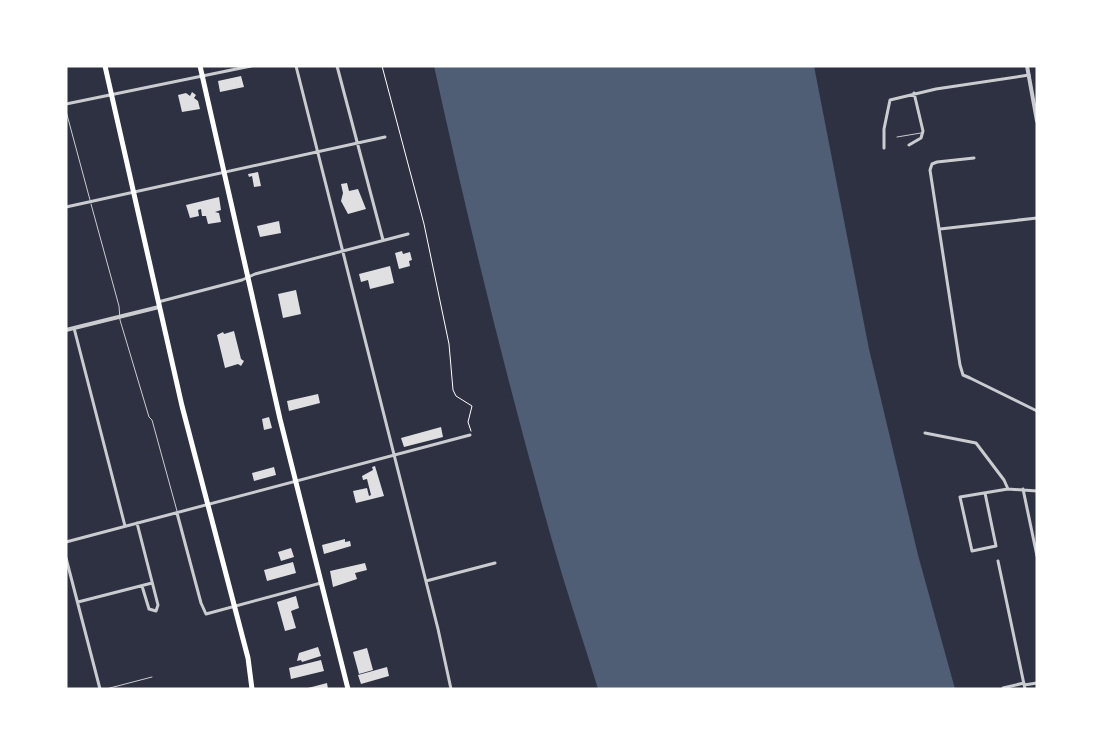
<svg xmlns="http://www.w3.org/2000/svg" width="1103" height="755" viewBox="0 0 1103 755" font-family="'Exo 2',sans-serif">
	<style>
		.water { fill: #4f5d75 }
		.building { fill: #e0e0e3 }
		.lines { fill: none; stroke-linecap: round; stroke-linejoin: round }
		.path { stroke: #fff; stroke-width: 1 }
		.service { stroke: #caccd0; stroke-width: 1 }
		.minor { stroke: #caccd0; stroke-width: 3 }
		.tertiary { stroke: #caccd0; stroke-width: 4 }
		.primary { stroke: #fff; stroke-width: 5 }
	</style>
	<rect width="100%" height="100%" fill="#2d3142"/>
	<path class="water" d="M434,66H814L869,349L918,555L955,689H598C583,640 567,593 553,544C508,386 469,226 434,66Z"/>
	<path class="building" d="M241,76L244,87L220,92L218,81Z
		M192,92L196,95L194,98L198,101L200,109L182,112L178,95L186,93L190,96Z
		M258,172L261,186L254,187L252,176L249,177L248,174Z
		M347,183L349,191L358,189L366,209L348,214L341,201L343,193L341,184Z
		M219,197L221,210L215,212L219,213L221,222L208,224L206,216H202L201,209L198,210L199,216L190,218L186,205Z
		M279,221L281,233L260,237L257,226Z
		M402,251L403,254L410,252L412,260L409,261L410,266L399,269L395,253Z
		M390,266L394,283L370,289L368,280L361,282L359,274Z
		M296,290L301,314L283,318L278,294Z
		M234,331L241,359L244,361L241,366L238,364L225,368L217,335L223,332L224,334Z
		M318,394L320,403L289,411L287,401Z
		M269,417L272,428L264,430L262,419Z
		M441,427L443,437L404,447L401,438Z
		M375,466L384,496L356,503L353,491L367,488L369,496L371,495L367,479L363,480L362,476L373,470L372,467Z
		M274,467L276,475L254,481L252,473Z
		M345,539V542L350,541L351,546L324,554L322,545Z
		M291,548L294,557L281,561L278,552Z
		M293,562L296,573L267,581L264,570Z
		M365,563L367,570L355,573L357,579L333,587L330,571Z
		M296,596L299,608L291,611L296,628L285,631L277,602Z
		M318,647L321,656L302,662L301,660L297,661L299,653Z
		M367,648L373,670L359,674L353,652Z
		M321,660L324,671L291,679L289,668Z
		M387,667L389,676L361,684L358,675Z
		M327,683L328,689H308V688Z"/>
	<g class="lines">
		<path class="path" d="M382,66L424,224L449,344L453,390L456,396L472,406L468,422L471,431"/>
		<path class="service" d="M66,111L90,200
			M897,137L921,133
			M91,204L119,306L120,320L149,417L152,420L177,511
			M106,689L152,677"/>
		<path class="minor" d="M296,66L438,629L451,689
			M337,66L383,240
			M66,104L251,66
			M909,145L921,138L923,131L914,93
			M884,148V129L890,100L936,89L1029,75
			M974,158L937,162L932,164L930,170L960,365L963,375L970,378L1037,411
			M66,207L385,137
			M940,229L1037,218
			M158,302L242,280L255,274L408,234
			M74,328L125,526
			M925,433L976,443L1004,480L1008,489
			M1023,489L1037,556
			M985,493L996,546L972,551L960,497L1008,489L1037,491
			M177,513L201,603L206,614L321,583
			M137,523L158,605L156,611L149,609L142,586
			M66,542L470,435
			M66,558L100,689
			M998,561L1025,689
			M426,581L495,563
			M78,602L152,583
			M1024,685L1037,683
			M1003,688L1024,683"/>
		<path class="tertiary" d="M1027,66L1037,121
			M66,330L159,307"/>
		<path class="primary" d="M105,66L182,406L248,658L252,689
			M200,66L280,419L348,689"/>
	</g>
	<rect width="1103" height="755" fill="none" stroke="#ffffff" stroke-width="135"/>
</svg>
